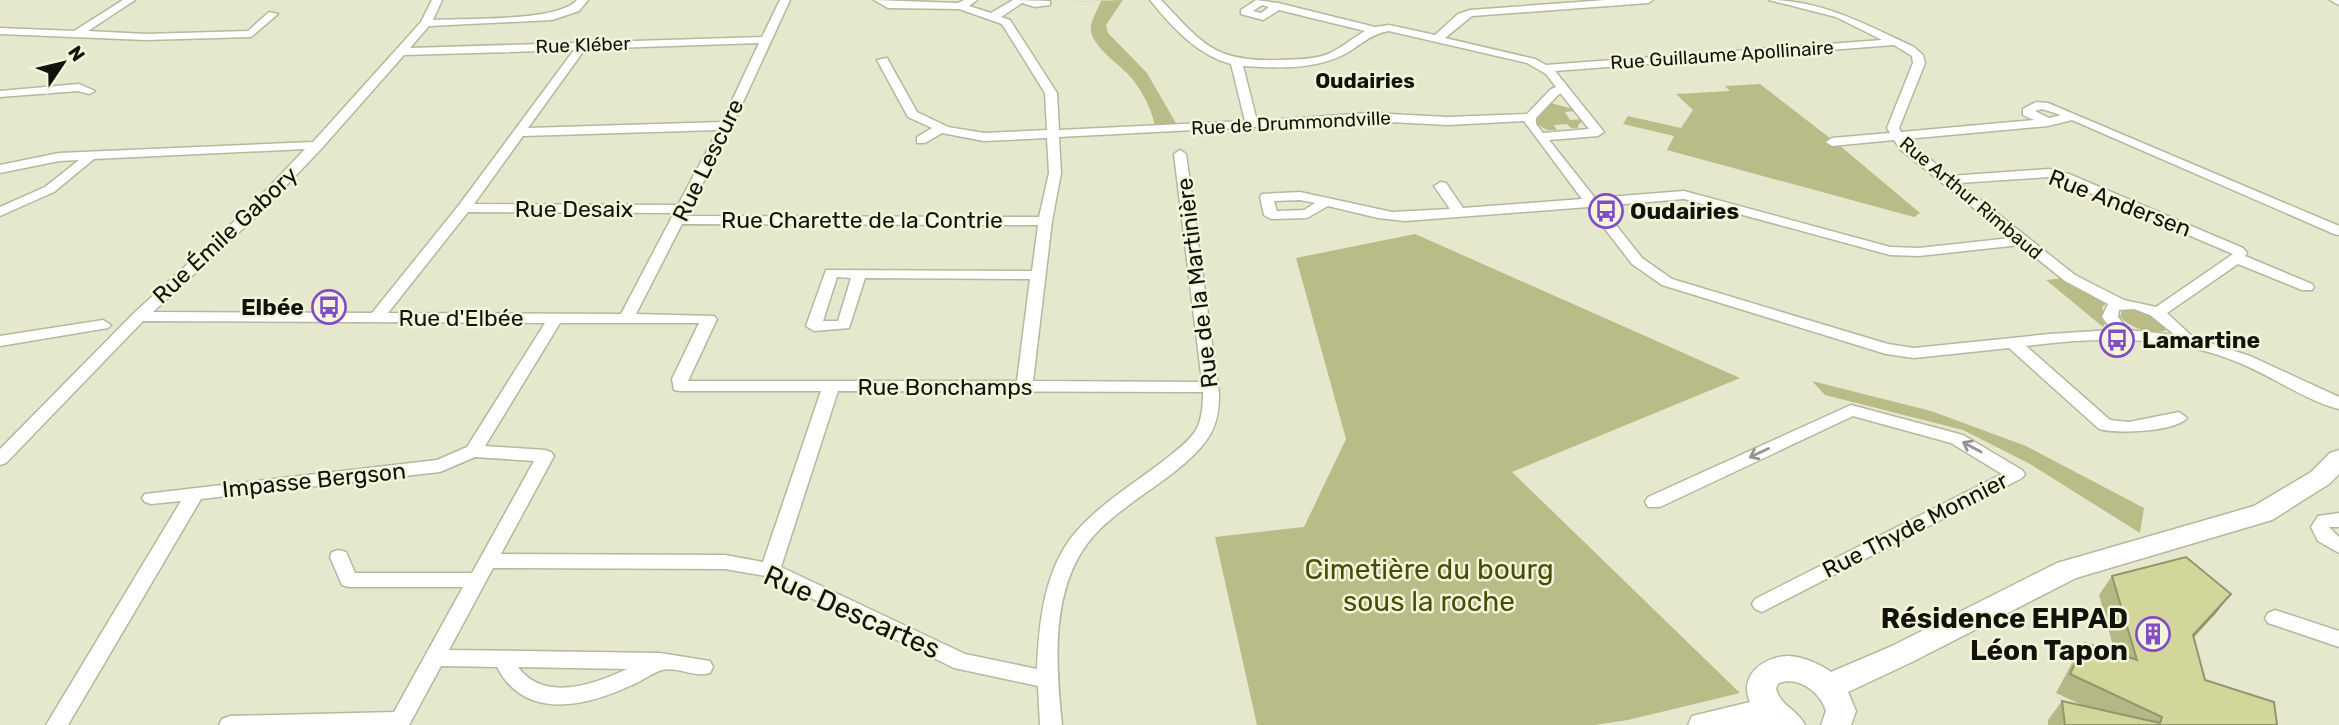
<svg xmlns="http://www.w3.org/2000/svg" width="2339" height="725" viewBox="0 0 2339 725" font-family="Rubik,sans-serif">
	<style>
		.green { fill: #b9bc87 }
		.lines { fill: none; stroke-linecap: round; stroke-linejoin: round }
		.street-casing { stroke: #b5b79e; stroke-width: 3 }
		.secondary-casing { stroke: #b5b79e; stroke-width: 3 }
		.street { fill: #fff; fill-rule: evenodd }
		.secondary { fill: #fff; fill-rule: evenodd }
		.wall { fill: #b5b885 }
		.shaded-wall { fill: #93966c }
		.building { fill: #d2d69b; stroke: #93966c; stroke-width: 2 }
		.oneway { stroke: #949591 }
		.labels { text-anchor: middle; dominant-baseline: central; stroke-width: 5; stroke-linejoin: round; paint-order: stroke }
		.far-street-label { font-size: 19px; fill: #12130a; stroke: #f3f5db }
		.far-neighbourhood-label { font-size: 21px; font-weight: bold; fill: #12130a; stroke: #f3f5db }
		.street-label { font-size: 23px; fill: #12130a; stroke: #f3f5db }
		.poi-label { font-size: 23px; font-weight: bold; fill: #12130a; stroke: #f3f5db; text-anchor: start }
		.near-park-label { font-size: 28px; fill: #4a4c05; stroke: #f3f5db }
		.near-street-label { font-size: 28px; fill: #12130a; stroke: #f3f5db }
		.near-poi-label { font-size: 28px; font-weight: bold; fill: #12130a; stroke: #f3f5db; text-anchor: end }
	</style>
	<rect width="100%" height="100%" fill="#e6e8ce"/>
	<path class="green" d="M1123,0L1106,25L1108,33L1147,73L1177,125L1155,126C1151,107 1141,88 1127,73C1116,62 1095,48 1091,32C1089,23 1098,9 1101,1L1057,2Z
		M1760,84L1839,145L1920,213L1914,217L1667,150L1674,136L1623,124L1628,116L1681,128L1693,110L1676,94L1730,91L1725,86Z
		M1551,103L1573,109L1575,111L1565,112L1570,120L1581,119L1583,121L1578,125V128H1571L1567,124L1554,125L1557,130H1547L1536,124L1535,121Z
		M1415,234L1740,378L1512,472L1740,693L1628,720L1594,725H1257L1215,537L1304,527L1346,439L1296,258Z
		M2065,278L2106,303L2102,308L2107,321L2103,327L2046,280Z
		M2132,308L2143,310L2168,325L2165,331C2148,334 2133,329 2120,317L2122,311Z
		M1812,381L1931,411L2026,446L2144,508L2140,533L2030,464L1963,430L1825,395Z"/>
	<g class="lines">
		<g class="street-casing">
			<path id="street" d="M123,0H135L88,31L146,34L248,31L269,12L278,14L251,37L146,40L0,34V28L74,31Z
				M432,0H442L433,20C465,18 558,22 577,0H588L579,11L552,20L429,26L410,48L762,37L780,0H790L732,126L686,216L1039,217L1049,173L1047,138L984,141L942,133L925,143H917V137L932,128L908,117L877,60L887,58L917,112L948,127L984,133L1047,130L1045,93L1002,24L959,9L888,8L874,0L958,3L964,0H977L969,6L991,13L1013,0L1050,1V5L1035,7L1022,3L1001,17L1010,20L1057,93L1059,130L1245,121L1231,64C1197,55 1172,27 1150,0H1161C1204,45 1214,62 1280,60C1296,59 1313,60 1328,54C1342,48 1352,38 1365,31L1279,10L1263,20L1241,14V10L1256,0L1278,3L1375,27L1389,25L1435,35L1458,14L1470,10L1606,0H1653L1648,3L1472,16L1445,38L1535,59L1546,65L1882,40L1836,17L1769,0C1822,0 1867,25 1914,47L1923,55L1925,63L1899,128L1901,132L2034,120L2023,115V109L2036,102L2048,103L2339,226V235L2334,234L2072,120L2048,126L1906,139L1950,176L2049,169L2069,174L2243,248L2247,253L2245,256L2312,284L2314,287L2312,290H2302L2238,264L2167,313L2194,338L2250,356L2339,397V409C2307,401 2273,377 2242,364C2172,334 2099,337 2026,346L2110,420L2129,422L2179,412L2187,418C2175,432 2117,434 2099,429L2009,348L1914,358L1886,354L1662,285L1632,264L1588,207L1405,221L1378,218L1328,206L1307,218L1271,219L1264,215L1260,197L1262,194L1300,192L1392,212L1450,209L1434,186L1441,182L1446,183L1463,208L1582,199L1524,121L1448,125L1369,121L1059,137L1061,173L1052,221L1033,381L1202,382L1174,154L1180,150L1186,154L1219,394C1219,407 1218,419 1212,431C1191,473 1118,502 1087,544C1050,594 1056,667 1062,725H1040L1038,686L954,668L766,576L725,569L493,568L449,650L660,653L710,661L713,667L710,673C694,678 677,666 662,670C652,673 642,681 632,685C587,706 525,722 497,667L441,666L409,725H219L222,719L230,716L394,712L463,587H349L342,585L330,557L332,552L339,550L346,552L355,573H472L534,461L475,457L440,472L201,499L68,725H46L181,501L151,504L145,502L142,498L145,494L437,460L467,447L545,323L143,321L6,463L0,465V449L134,313L252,205L305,149L94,159L54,192L0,216V207L45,187L79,160L59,161L0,173V165L59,153L313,142L421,22ZM1262,5L1269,7L1261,13L1253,11ZM1389,31L1527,63L1546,74L1556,87L1551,89L1527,114L1448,117L1369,113L1257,121L1243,66C1273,68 1312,70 1341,56C1358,48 1369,34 1389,31ZM759,43L722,122L528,128L585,49ZM1894,45L1912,56L1913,63L1887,128L1890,133L1832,138L1826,142L1832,146L1894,140L1900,149L2011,238L1919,248L1890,247L1684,191L1595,198L1549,140L1598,136L1604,132L1555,71ZM574,50L459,205L372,313L153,312L262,211L322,148L404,55ZM1559,94H1561L1589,129L1543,133L1536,124V118ZM2042,109L2061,115L2049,118L2035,111ZM718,130L678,205L474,204L523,136ZM2049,177L2059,180L2233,254L2156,307L2124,300L2075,275L1959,183ZM1684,199L1890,255L1919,256L2020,245L2065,281L2108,304L2102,317L2112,330L2050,334L1914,348L1888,344L1672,279L1642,258L1601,206ZM1300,200L1315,203L1304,210L1277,211L1274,201ZM468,212L674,213L621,314L388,313ZM682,224L1038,225L1032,271L826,270L806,326L814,331L849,328L865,278L1030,279L1017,381H688L717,319L714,316L636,314ZM837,277L851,278L838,321H823ZM2134,309L2150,315L2175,335L2128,330L2118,317L2119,310ZM560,323H699L672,379L674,390L680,391H821L763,562L725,555L501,554L554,456L551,452L545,450L485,446ZM838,391L1203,392C1203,406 1202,422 1194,433C1186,444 1173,453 1162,462C1133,484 1100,504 1075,533C1044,570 1039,622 1037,669L965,654L781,567ZM518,667L627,669C595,684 544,703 518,667Z
				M79,84L95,91L89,94L78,91L0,97V91Z
				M103,320L111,325L108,328L0,346V336Z
				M1851,405L1963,435L2022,470L2025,474L2022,478L1762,612L1755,609L1752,604L1755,599L2002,474L1951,443L1853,416L1660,507H1648L1645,502L1648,497Z
				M2339,513V527H2329L2339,537V553L2318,541L2311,527L2318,516Z
				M2275,610L2339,631V647L2268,623L2265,618L2268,613Z"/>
		</g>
		<g class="secondary-casing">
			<path id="secondary" d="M2330,0H2339V5Z
				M2339,450V474L2329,484L2272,520L2076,578L1912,662L1848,692L1856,711L1851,725H1821L1826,711C1820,692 1799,676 1779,683L1776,688C1779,705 1798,710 1805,725H1688L1692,716L1750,702C1738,676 1764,656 1789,656C1804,657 1820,664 1831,672L1892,646L2057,563L2254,506L2311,472L2330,453Z"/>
		</g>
		<use href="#street" class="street"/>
		<use href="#secondary" class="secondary"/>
	</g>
	<path class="wall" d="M2112,576L2231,594L2216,613L2194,637L2205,680L2277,725H2048V720L2062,701L2082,705L2056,693L2072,663L2085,643L2115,653L2099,595Z"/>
	<path class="shaded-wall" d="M2231,594L2216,613L2178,654L2193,635Z"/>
	<path class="building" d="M2186,557L2231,594L2193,635L2205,680L2274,702L2277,725H2065L2062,701L2160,723L2162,717L2070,674L2085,643L2137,660L2112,576Z"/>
	<defs><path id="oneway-shaft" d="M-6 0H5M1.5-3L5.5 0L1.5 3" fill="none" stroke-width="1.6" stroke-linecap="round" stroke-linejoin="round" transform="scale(1.75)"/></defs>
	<g class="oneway">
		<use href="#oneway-shaft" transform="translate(1972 447) rotate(-152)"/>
		<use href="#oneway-shaft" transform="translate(1759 453) rotate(155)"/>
	</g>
	<defs>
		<g id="bus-ring" transform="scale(1.75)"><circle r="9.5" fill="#f3f5db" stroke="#824dc4" stroke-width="1.5"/><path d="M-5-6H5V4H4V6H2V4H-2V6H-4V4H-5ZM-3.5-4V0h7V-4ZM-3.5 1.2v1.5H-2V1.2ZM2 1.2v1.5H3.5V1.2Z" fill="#824dc4"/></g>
		<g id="building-ring" transform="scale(1.75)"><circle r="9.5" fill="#f3f5db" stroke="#824dc4" stroke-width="1.5"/><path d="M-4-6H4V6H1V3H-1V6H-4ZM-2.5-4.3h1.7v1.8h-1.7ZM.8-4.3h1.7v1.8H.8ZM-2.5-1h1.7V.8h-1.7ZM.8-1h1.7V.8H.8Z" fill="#824dc4"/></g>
	</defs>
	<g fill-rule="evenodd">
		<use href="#bus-ring" x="1606" y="211"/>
		<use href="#bus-ring" x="329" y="307"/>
		<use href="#bus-ring" x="2117" y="340"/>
		<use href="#building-ring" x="2153" y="634"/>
	</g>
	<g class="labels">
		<g class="far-street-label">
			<text transform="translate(583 45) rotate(-2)">Rue Kléber</text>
			<text transform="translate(1722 55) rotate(-4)">Rue Guillaume Apollinaire</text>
			<text transform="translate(1291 123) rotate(-3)">Rue de Drummondville</text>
			<text transform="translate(1971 198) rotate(40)">Rue Arthur Rimbaud</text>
		</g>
		<g class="far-neighbourhood-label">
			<text x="1365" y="80">Oudairies</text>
		</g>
		<g class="street-label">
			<text transform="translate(708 160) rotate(-64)">Rue Lescure</text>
			<text transform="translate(2120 203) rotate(21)">Rue Andersen</text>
			<text x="574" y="209">Rue Desaix</text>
			<text x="862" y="220">Rue Charette de la Contrie</text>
			<text transform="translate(225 235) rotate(-43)">Rue Émile Gabory</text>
			<text transform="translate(1197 283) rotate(-97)">Rue de la Martinière</text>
			<text x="461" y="318">Rue d'Elbée</text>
			<text x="945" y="387">Rue Bonchamps</text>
			<text transform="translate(314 480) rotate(-6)">Impasse Bergson</text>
			<text transform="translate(1915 525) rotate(-27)">Rue Thyde Monnier</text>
		</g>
		<g class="poi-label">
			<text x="1630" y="211">Oudairies</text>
			<text x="304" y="307" text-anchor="end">Elbée</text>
			<text x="2142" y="340">Lamartine</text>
		</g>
		<g class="near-park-label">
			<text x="1429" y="569">Cimetière du bourg<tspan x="1429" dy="32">sous la roche</tspan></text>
		</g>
		<g class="near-street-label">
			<text transform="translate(852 612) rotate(24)">Rue Descartes</text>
		</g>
		<g class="near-poi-label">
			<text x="2128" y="618">Résidence EHPAD<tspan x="2128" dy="32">Léon Tapon</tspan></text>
		</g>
	</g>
	<g transform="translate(63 63) rotate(55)" stroke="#f3f5db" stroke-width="5" paint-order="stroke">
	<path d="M0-5L12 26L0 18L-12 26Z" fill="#12130a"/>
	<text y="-10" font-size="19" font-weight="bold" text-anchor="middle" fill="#12130a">N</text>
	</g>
</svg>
